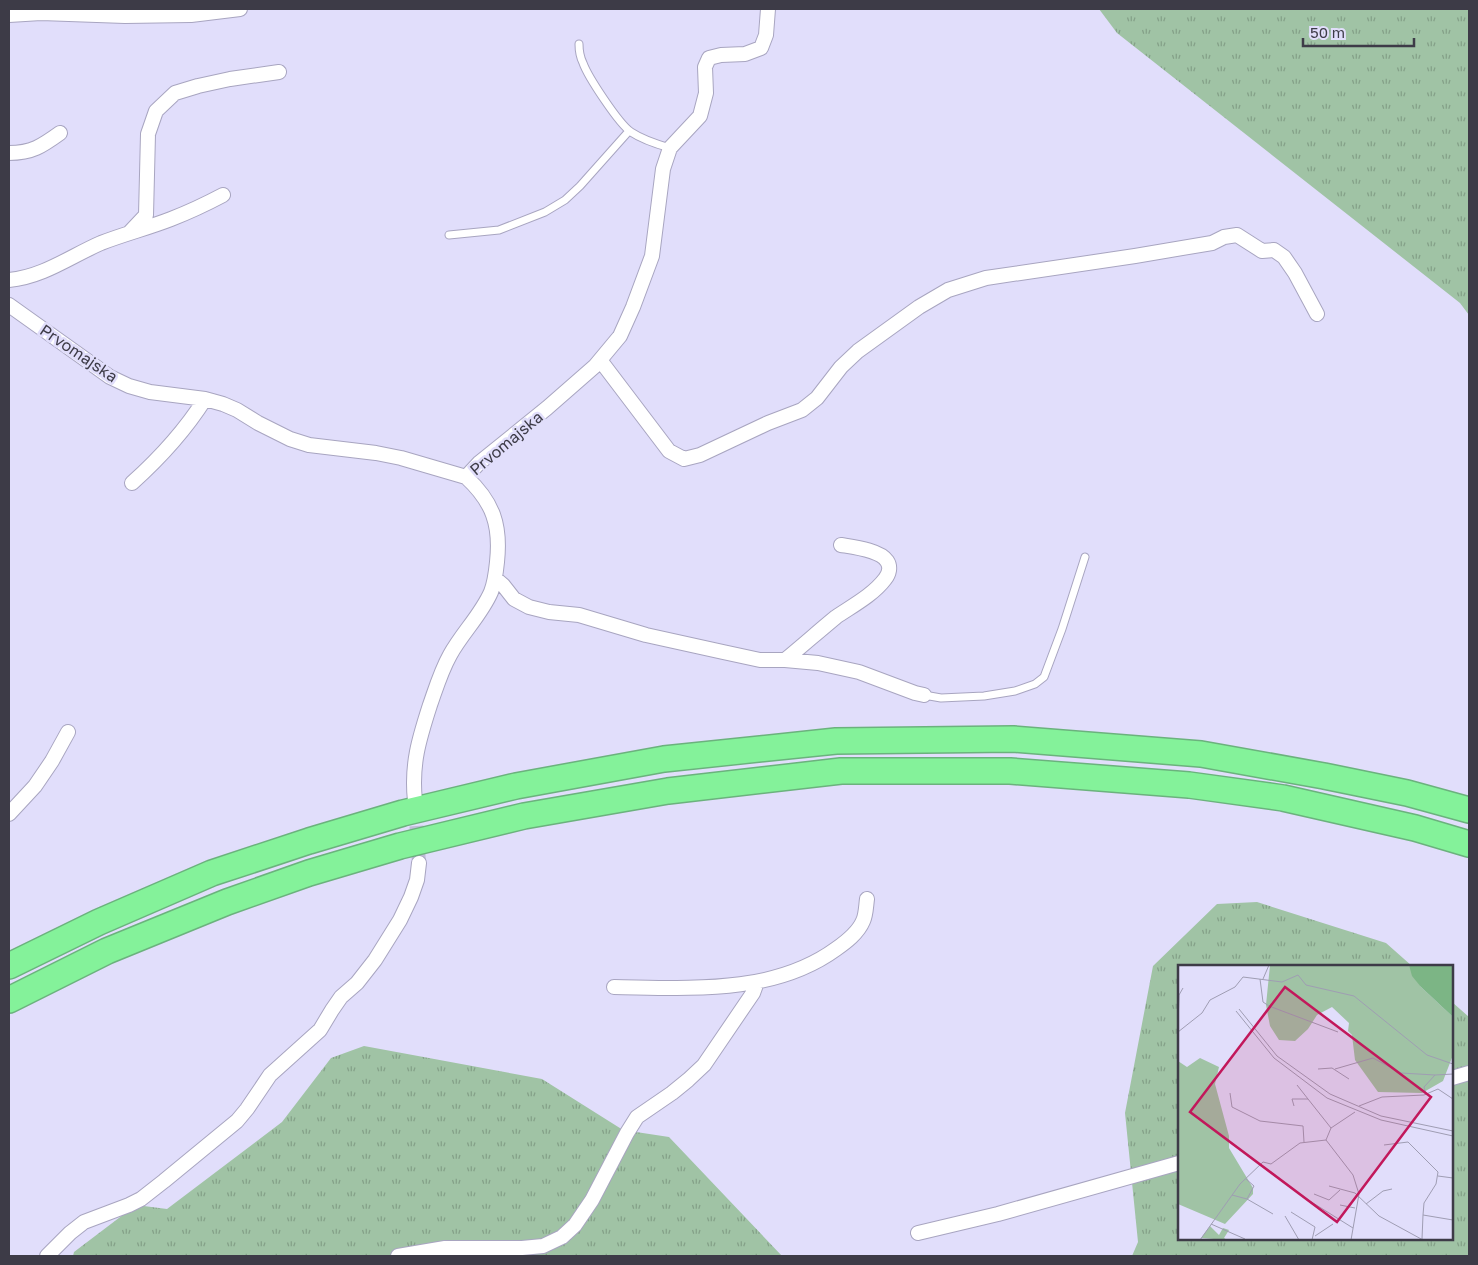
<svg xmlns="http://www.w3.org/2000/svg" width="1478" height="1265" viewBox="0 0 1478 1265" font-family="'Golos Text',sans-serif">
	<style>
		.grass { fill: url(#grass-tufts) }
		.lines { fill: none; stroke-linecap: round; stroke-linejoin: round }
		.street-tunnel { stroke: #c0bdd7; stroke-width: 14; stroke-dasharray: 14 7; stroke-linecap: butt }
		.lane-casing { stroke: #a8a5c0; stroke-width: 9 }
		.street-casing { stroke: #a8a5c0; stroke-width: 16 }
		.highway-casing { stroke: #6bb27d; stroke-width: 28 }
		.lane { stroke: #fff; stroke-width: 7 }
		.street { stroke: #fff; stroke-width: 14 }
		.highway { stroke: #84f29a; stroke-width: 25 }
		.labels { text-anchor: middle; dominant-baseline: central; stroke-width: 5; stroke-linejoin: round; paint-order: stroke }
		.street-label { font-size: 16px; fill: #3d3b47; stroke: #e1defb }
		.inset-road { fill: none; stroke: #9f9db3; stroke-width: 1 }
		.view { fill: #c2185b; fill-opacity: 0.15; stroke: #c2185b; stroke-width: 2.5 }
		.inset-edge { fill: none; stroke: #3d3b47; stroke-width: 2.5 }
	</style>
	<defs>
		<pattern id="grass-tufts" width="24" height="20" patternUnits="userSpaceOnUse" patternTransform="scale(1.25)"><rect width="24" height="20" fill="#a0c3a5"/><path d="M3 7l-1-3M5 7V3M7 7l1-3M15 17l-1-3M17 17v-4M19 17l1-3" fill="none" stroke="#84a088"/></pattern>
	</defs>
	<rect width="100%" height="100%" fill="#e1defb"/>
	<path class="grass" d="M1099,9H1469V315L1460,303L1117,33Z
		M1257,902L1386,943L1412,966H1179V1239H1452V1002L1469,1017V1256H1132L1138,1242L1125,1113L1153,966L1217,904Z
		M364,1046L542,1079L623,1130L669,1137L782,1256H73L74,1252L136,1205L167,1209L282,1122L331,1058Z"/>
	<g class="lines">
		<path class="street-tunnel" d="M415,805L419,863"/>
		<g class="lane-casing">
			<path id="lane" d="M579,44C579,51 580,57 583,63C588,77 619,124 631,132C643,140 656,144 670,148
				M449,235L499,230L545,212L565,200L580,186L629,131
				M924,695L941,698L984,696L1015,691L1035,684L1044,677L1062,629L1085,557"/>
		</g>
		<g class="street-casing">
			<path id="street" d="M9,15L41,13L125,16L191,15L240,9
				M9,153C32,153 42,146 60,133
				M130,232L146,215L148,134L156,111L175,93L198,86L230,79L279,72
				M9,280C43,277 71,256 101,243C124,234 148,228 171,219C189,212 206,204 223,195
				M9,305L110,377L129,386L150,392L205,399L223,404L237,410L258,423L290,439L309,445L376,453L401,458L466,477L479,463L547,408L595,366L620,336L633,307L652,256L663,169L670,148L700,116L706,93L705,67L709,58L721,55L745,54L761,48L766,35L768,9
				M600,360L669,451L684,459L700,455L768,423L802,410L817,398L841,367L858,351L919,307L948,290L986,278L1135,256L1212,243L1224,237L1237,235L1262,251L1274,250L1284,257L1295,273L1317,314
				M132,483C161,457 184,432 205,399
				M496,579L503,585L514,599L529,607L549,612L579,615L646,635L723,652L760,660H785C802,646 819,631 836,617C852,606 873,595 885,579C889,574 891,567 887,561C880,550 853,547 841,545
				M785,660L818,663L859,672L915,693L924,695
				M415,801C411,765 419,739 430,705C436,688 441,671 450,655C462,633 481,615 491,592C495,582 496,572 497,562C501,525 493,502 466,477
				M9,814L35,786L52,761L68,732
				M614,987C688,988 773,995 836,949C846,942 858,933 863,921C866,915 866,906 867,899
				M1452,1078L1469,1073
				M918,1233L998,1214L1179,1163
				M47,1256L70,1233L84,1222L129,1205L141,1199L164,1181L237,1121L247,1109L270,1075L320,1030L332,1010L341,997L357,983L375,960L400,920L411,897L417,880L419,863
				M398,1256L445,1248H522L543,1246L562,1237L575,1225L592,1200L627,1133L637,1117L672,1093L688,1080L704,1065L753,993L757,982"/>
		</g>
		<g class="highway-casing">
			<path id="highway" d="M9,966L99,922L212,873L309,841L403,813L516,786L664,759L836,741L1013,739L1201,754L1324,776L1407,793L1469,810
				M9,1000L107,951L227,902L309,873L400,846L524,816L668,791L841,771H1010L1189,785L1283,798L1415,828L1469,844"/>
		</g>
		<use href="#lane" class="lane"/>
		<use href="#street" class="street"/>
		<use href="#highway" class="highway"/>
	</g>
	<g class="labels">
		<g class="street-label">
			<text transform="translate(79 353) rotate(34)">Prvomajska</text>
			<text transform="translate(506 443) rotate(-40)">Prvomajska</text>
		</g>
	</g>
	<g transform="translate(1178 965)">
		<rect width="275" height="275" fill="#e1defb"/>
		<path d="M92,0H231L243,22L275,52V90L265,116L244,128L200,127L177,95L174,70L170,66L171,58L154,42L139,50L130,64L117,76L101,75L92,61L88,40ZM22,93L41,102L37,119L51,171V183L75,223V229L47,259L0,239V96L9,102ZM32,261L41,270L45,263L51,265L46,273L49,275L23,273Z" fill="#a0c3a5"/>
		<path d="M231,0H275V52L243,22L234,11Z" fill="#7cb585"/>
		<path class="inset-road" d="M82,14L85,37L91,41L160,67M85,14L91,0M61,44L99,91L152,129L203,151L275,166M58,46L96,93L149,133L203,155L275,171M0,60L1,30L5,23M0,67L24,48L32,35L57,22L65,12L104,17L120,10L128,20L176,31L249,90L275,99M140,104L154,103L171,114M157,104L195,93L223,108L257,110M119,120L130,134M52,128L54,142L82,156L125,161L126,177M248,130L246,122L257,110L275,109M116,141L114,134H130L153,163M181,141L204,132L246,130L260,124L275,134M148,175L153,163L177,147M206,180L230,177L260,207L258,219L246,238L245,250M260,211L275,213M68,214L76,221L69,234M151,221L177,228L201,251L245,275M136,229L151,235L162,225M54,230L69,234L95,249M127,233L175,263M188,239L205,226L214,224M162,240L177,243M113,247L137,262L134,275M107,251L121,275M33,259L67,274M137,271L155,259M244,274L245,250L275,255M22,275L62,219L85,197L93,199L122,178L148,175L175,210L181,229L173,275"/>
		<path class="view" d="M107,22L253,132L159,257L12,147Z"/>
		<rect width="275" height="275" class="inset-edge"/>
	</g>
	<rect width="1478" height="1265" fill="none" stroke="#3d3b47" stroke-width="20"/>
	<path d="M1303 38v8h111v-8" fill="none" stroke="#3d3b47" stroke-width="2.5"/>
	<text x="1310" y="38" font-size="15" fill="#3d3b47" stroke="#e1defb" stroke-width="4" paint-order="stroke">50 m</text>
</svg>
